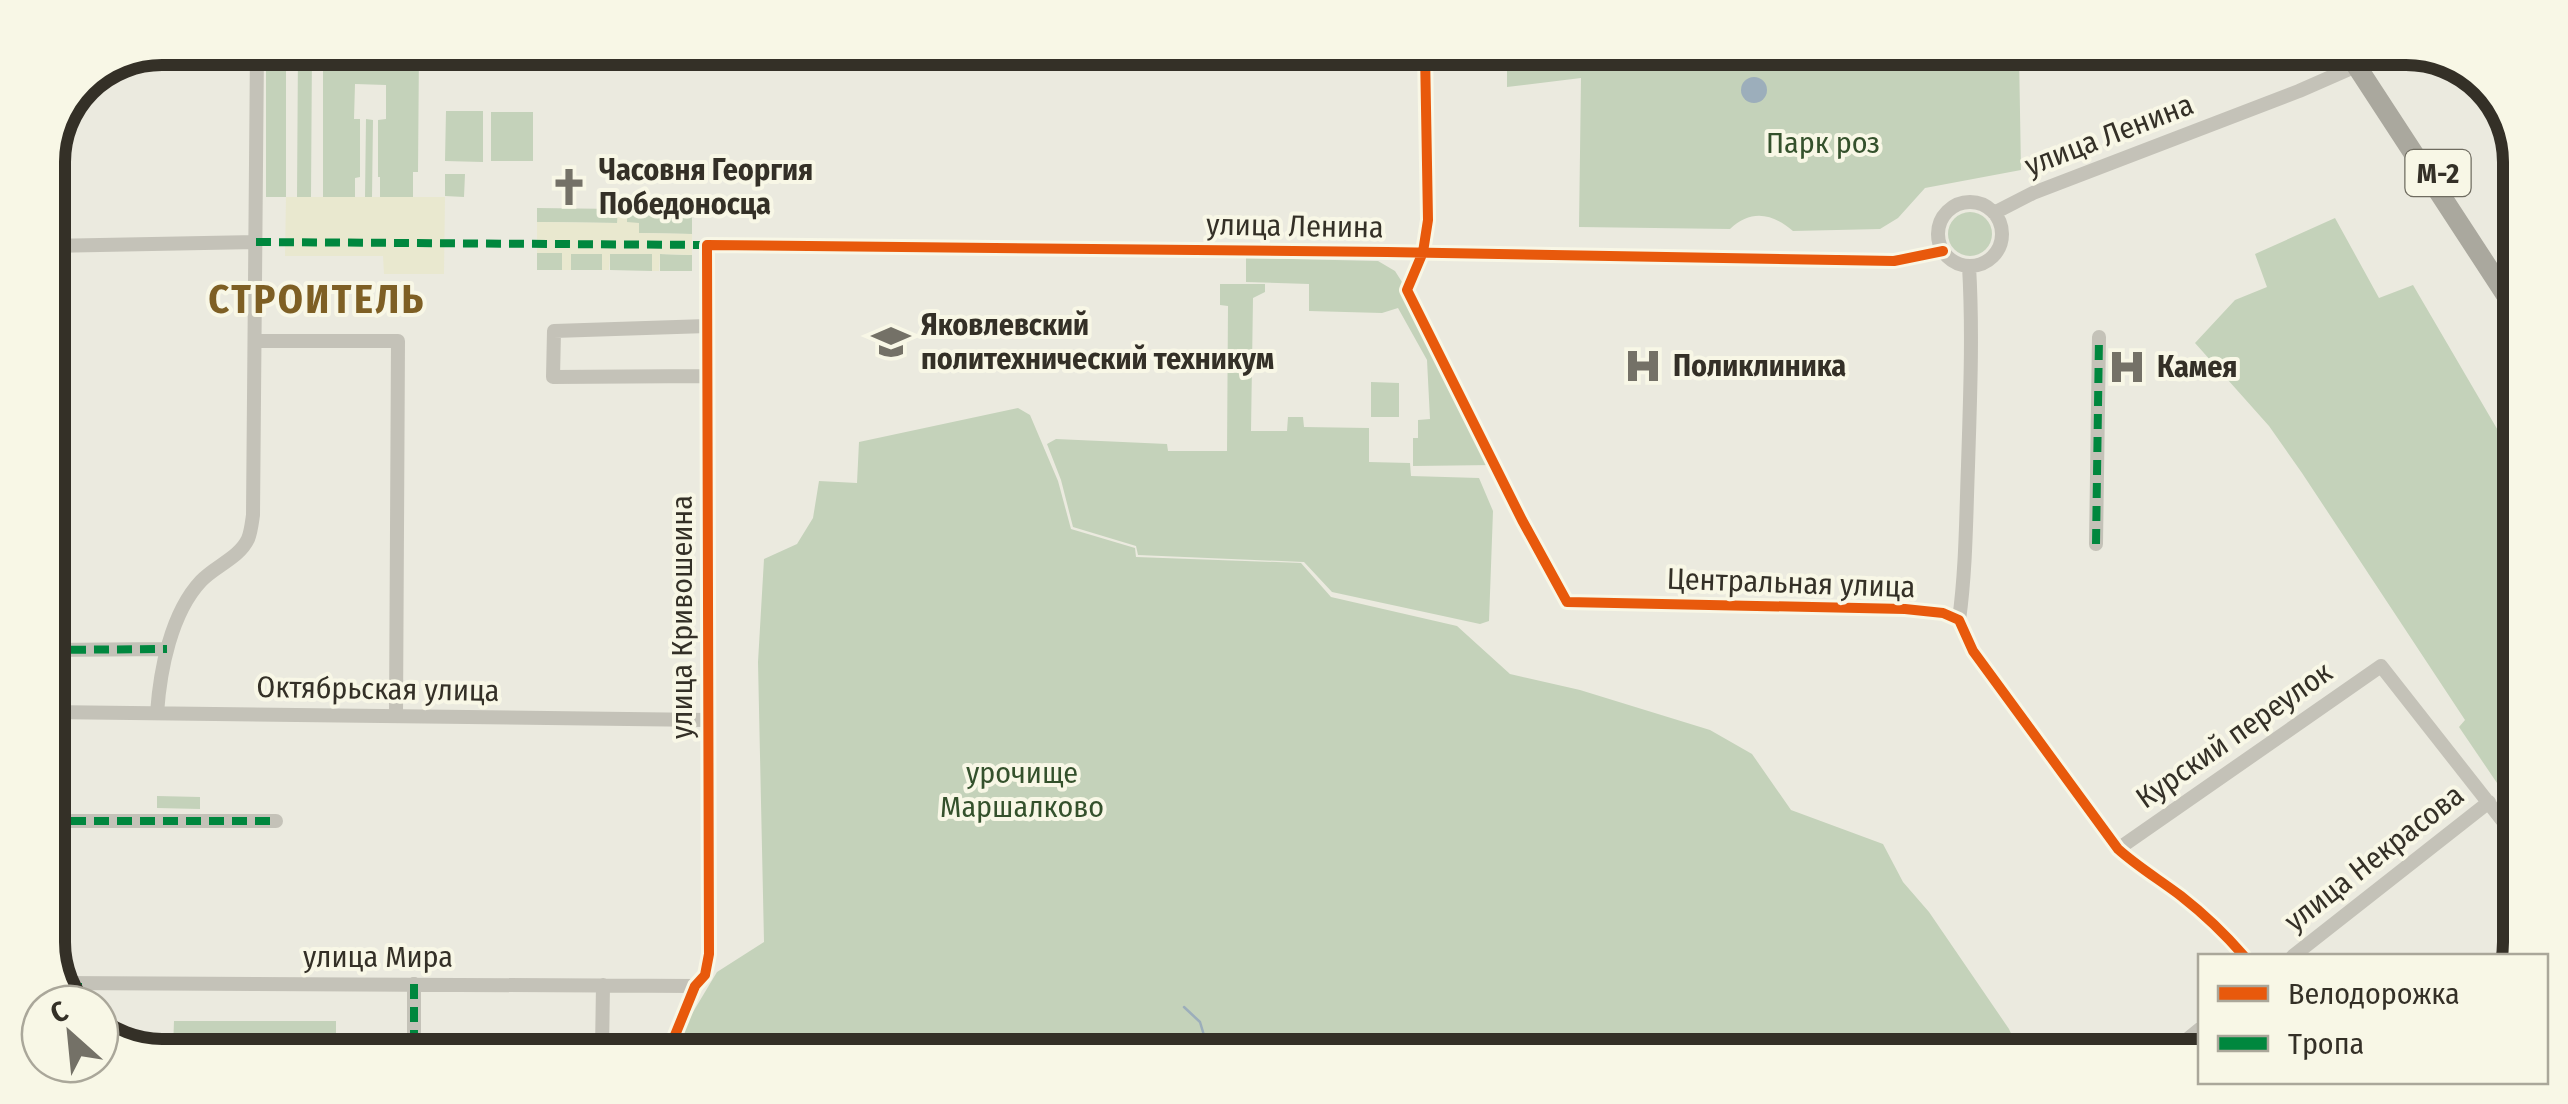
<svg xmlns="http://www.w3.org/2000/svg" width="2568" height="1104" viewBox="0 0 2568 1104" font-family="'Fira Sans Condensed',sans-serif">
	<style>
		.green { fill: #c4d2ba }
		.plaza { fill: #e9e8cf }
		.water { fill: #9caebb }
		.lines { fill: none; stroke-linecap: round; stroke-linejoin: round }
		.stream { stroke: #9caebb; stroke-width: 2.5 }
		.minor { stroke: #c4c2b8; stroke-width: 14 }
		.highway { stroke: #aaa89e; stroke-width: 20 }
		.quiet { stroke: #00873e; stroke-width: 8; stroke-dasharray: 15 8; stroke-linecap: butt }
		.cycleway-casing { stroke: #f8f7e6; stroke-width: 16 }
		.cycleway { stroke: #e8590c; stroke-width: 10 }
		.labels { text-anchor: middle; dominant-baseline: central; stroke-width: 8; stroke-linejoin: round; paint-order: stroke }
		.shield { fill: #f8f7e6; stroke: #6f6c60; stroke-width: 2.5 }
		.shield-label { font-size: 28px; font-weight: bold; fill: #343027 }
		.street-label { font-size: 30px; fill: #343027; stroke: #f8f7e6 }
		.park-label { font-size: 30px; fill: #34512c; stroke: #f8f7e6 }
		.poi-label { font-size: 30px; font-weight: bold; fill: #343027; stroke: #f8f7e6; text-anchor: start }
		.district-label { font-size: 40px; font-weight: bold; letter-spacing: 2.5px; fill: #7e5f24; stroke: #f8f7e6 }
		.rim { fill: none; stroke: #343027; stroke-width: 12 }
	</style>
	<rect width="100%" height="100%" fill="#ebeadf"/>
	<path class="green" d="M266,48H286V197H266Z
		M298,48H312L311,197H297Z
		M323,48H419L418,172H413V197H380V177H378V120L386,119V85L355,84L354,119H360V177L355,178V197H323Z
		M1507,53L2019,54L2021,170L1925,188L1898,218L1880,229L1793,231C1772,213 1751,209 1730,229L1579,227L1581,78L1507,87Z
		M446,111H483V162L445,161Z
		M491,112H533V161H491Z
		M366,119L373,120L372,197H365Z
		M445,174H465L464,197L445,196Z
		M537,208L618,209V223L537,222Z
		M627,209L692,210V234L639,233L627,223Z
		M1948 234a22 22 0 1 1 44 0a22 22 0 1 1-44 0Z
		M2335,218L2379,298L2413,285L2517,463L2514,808L2459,727L2465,720L2302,473L2269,426L2195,343L2235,300L2267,287L2255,254Z
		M537,253H562V270H537Z
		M571,253L602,254V270H571Z
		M610,254H653L652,271L610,270Z
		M660,254L692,255V271H660Z
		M1246,258L1378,261L1395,271L1402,282L1494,465L1413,466V438H1418V420L1430,419L1427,360L1398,308L1382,313L1309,311V284L1246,282Z
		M1220,284H1265V292L1253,298L1251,431H1287L1288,417H1303L1304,427L1369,428V462L1410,463L1411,476L1479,478L1493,511L1489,621L1480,624L1332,592L1304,562L1138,555L1136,546L1073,527L1061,480L1047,444L1056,439L1167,444L1168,451H1227L1228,306L1220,305Z
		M1371,382L1399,383V417H1371Z
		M1018,408L1030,415L1058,481L1071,529L1135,548L1136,557L1301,563L1331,597L1457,626L1510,674L1580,690L1710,730L1752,754L1791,810L1883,844L1903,882L1929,912L2009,1029L2021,1055L677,1050L687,1022L717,972L764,942L758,662L764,559L797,544L813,518L819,481L857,483L859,442Z
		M157,796L200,797V809L157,808Z
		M174,1021H336V1049L173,1048Z"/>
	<path class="plaza" d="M286,197H445L444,274H384L383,256H285Z
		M618,209H627V222L639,223V233L692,234V255L660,254L659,271H652V254H610L609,270H602V254H571V270H562V253H537V222L617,223Z"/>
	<path class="water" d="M1741 90a13 13 0 1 1 26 0a13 13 0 1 1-26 0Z"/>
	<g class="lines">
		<path class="stream" d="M1184,1007L1200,1022L1209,1052"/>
		<path class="minor" d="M1425,52L1428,220L1423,252L1407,290L1522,520L1567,602L1905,609L1943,613L1959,620L1973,651L2118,849C2138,867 2160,880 2181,896C2204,914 2225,934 2244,956
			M1938 234a32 32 0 1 1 64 0a32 32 0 1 1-64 0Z
			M1994,213L2033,193L2299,91L2356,66
			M48,246L256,242
			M2512,285L2519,283
			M707,326L554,331L553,377L707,376
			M256,341H398L396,716
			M2096,544L2099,337
			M1959,620C1966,569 1966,518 1968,466C1970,400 1973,333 1969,266
			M48,650L167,649
			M48,712L707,720
			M157,713C160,670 171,613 201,581C215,566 239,558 248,539C251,532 252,522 253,515L257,48
			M48,821H276
			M2118,849L2381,666L2513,834
			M2293,956L2489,802
			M60,983L695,986
			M78,983V1004
			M414,984V1049
			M602,1050L603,985
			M669,1050L695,986L705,975L709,954L707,245L1387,252L1894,261L1943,251
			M2167,1056L2200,1029"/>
		<path class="highway" d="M2350,56L2519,315"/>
		<path class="quiet" d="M256,242L707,245
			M2096,544L2099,337
			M48,650L167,649
			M48,821H276
			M78,983V1004
			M414,984V1049"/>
		<g class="cycleway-casing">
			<path id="cycleway" d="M1425,52L1428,220L1423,252L1407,290L1522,520L1567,602L1905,609L1943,613L1959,620L1973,651L2118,849C2138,867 2160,880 2181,896C2204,914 2225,934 2244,956
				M669,1050L695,986L705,975L709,954L707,245L1387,252L1894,261L1943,251"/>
		</g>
		<use href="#cycleway" class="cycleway"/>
	</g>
	<defs>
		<g id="church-bare" transform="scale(3)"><path d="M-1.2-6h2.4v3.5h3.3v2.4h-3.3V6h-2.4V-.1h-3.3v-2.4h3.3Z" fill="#747167" stroke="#f8f7e6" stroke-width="2.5" paint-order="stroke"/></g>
		<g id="university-bare" transform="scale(3)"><path d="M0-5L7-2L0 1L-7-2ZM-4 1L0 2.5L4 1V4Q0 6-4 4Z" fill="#747167" stroke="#f8f7e6" stroke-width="2.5" paint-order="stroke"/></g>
		<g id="hospital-bare" transform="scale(3)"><path d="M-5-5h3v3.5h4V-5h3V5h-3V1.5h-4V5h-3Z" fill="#747167" stroke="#f8f7e6" stroke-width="2.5" paint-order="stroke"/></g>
	</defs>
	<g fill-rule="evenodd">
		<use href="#church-bare" x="569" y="187"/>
		<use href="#university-bare" x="891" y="342"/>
		<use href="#hospital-bare" x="1643" y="366"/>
		<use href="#hospital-bare" x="2127" y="367"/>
	</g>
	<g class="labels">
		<rect class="shield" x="2405.5" y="150" width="65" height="46" rx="8"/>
		<g class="shield-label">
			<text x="2438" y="173">М-2</text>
		</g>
		<g class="street-label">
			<text transform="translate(2109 135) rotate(-21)">улица Ленина</text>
			<text transform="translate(1295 226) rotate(1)">улица Ленина</text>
			<text transform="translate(1791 583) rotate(2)">Центральная улица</text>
			<text transform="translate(682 617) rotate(-90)">улица Кривошеина</text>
			<text transform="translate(378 689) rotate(1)">Октябрьская улица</text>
			<text transform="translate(2234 735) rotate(-35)">Курский переулок</text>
			<text transform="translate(2374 858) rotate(-38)">улица Некрасова</text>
			<text x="378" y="957">улица Мира</text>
		</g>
		<g class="park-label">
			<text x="1823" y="143">Парк роз</text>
			<text x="1022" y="773">урочище<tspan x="1022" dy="34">Маршалково</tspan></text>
		</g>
		<g class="poi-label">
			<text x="599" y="170">Часовня Георгия<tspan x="599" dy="34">Победоносца</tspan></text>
			<text x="921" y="325">Яковлевский<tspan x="921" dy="34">политехнический техникум</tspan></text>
			<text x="1673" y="366">Поликлиника</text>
			<text x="2157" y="367">Камея</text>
		</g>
		<g class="district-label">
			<text x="317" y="300">СТРОИТЕЛЬ</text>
		</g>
	</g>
	<path d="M0 0H2568V1104H0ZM162 65H2406A97 97 0 0 1 2503 162V942A97 97 0 0 1 2406 1039H162A97 97 0 0 1 65 942V162A97 97 0 0 1 162 65Z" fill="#f8f7e6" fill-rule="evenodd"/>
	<path class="rim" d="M162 65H2406A97 97 0 0 1 2503 162V942A97 97 0 0 1 2406 1039H162A97 97 0 0 1 65 942V162A97 97 0 0 1 162 65Z"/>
	<rect x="2198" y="954" width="350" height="130" fill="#f8f7e6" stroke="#aaa79a" stroke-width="2.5"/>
	<rect x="2218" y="986" width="50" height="15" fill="#e8590c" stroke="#aaa79a" stroke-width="2.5"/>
	<text x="2288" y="1004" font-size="30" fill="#343027">Велодорожка</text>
	<rect x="2218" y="1036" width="50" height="15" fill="#00873e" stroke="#aaa79a" stroke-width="2.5"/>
	<text x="2288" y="1054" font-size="30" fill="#343027">Тропа</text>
	<g transform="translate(70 1034) rotate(333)"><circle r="48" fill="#f8f7e6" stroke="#aaa79a" stroke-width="2.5"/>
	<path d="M0-8L18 38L0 25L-18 38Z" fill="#747167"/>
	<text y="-15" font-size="28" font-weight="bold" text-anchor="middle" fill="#343027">С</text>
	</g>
</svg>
